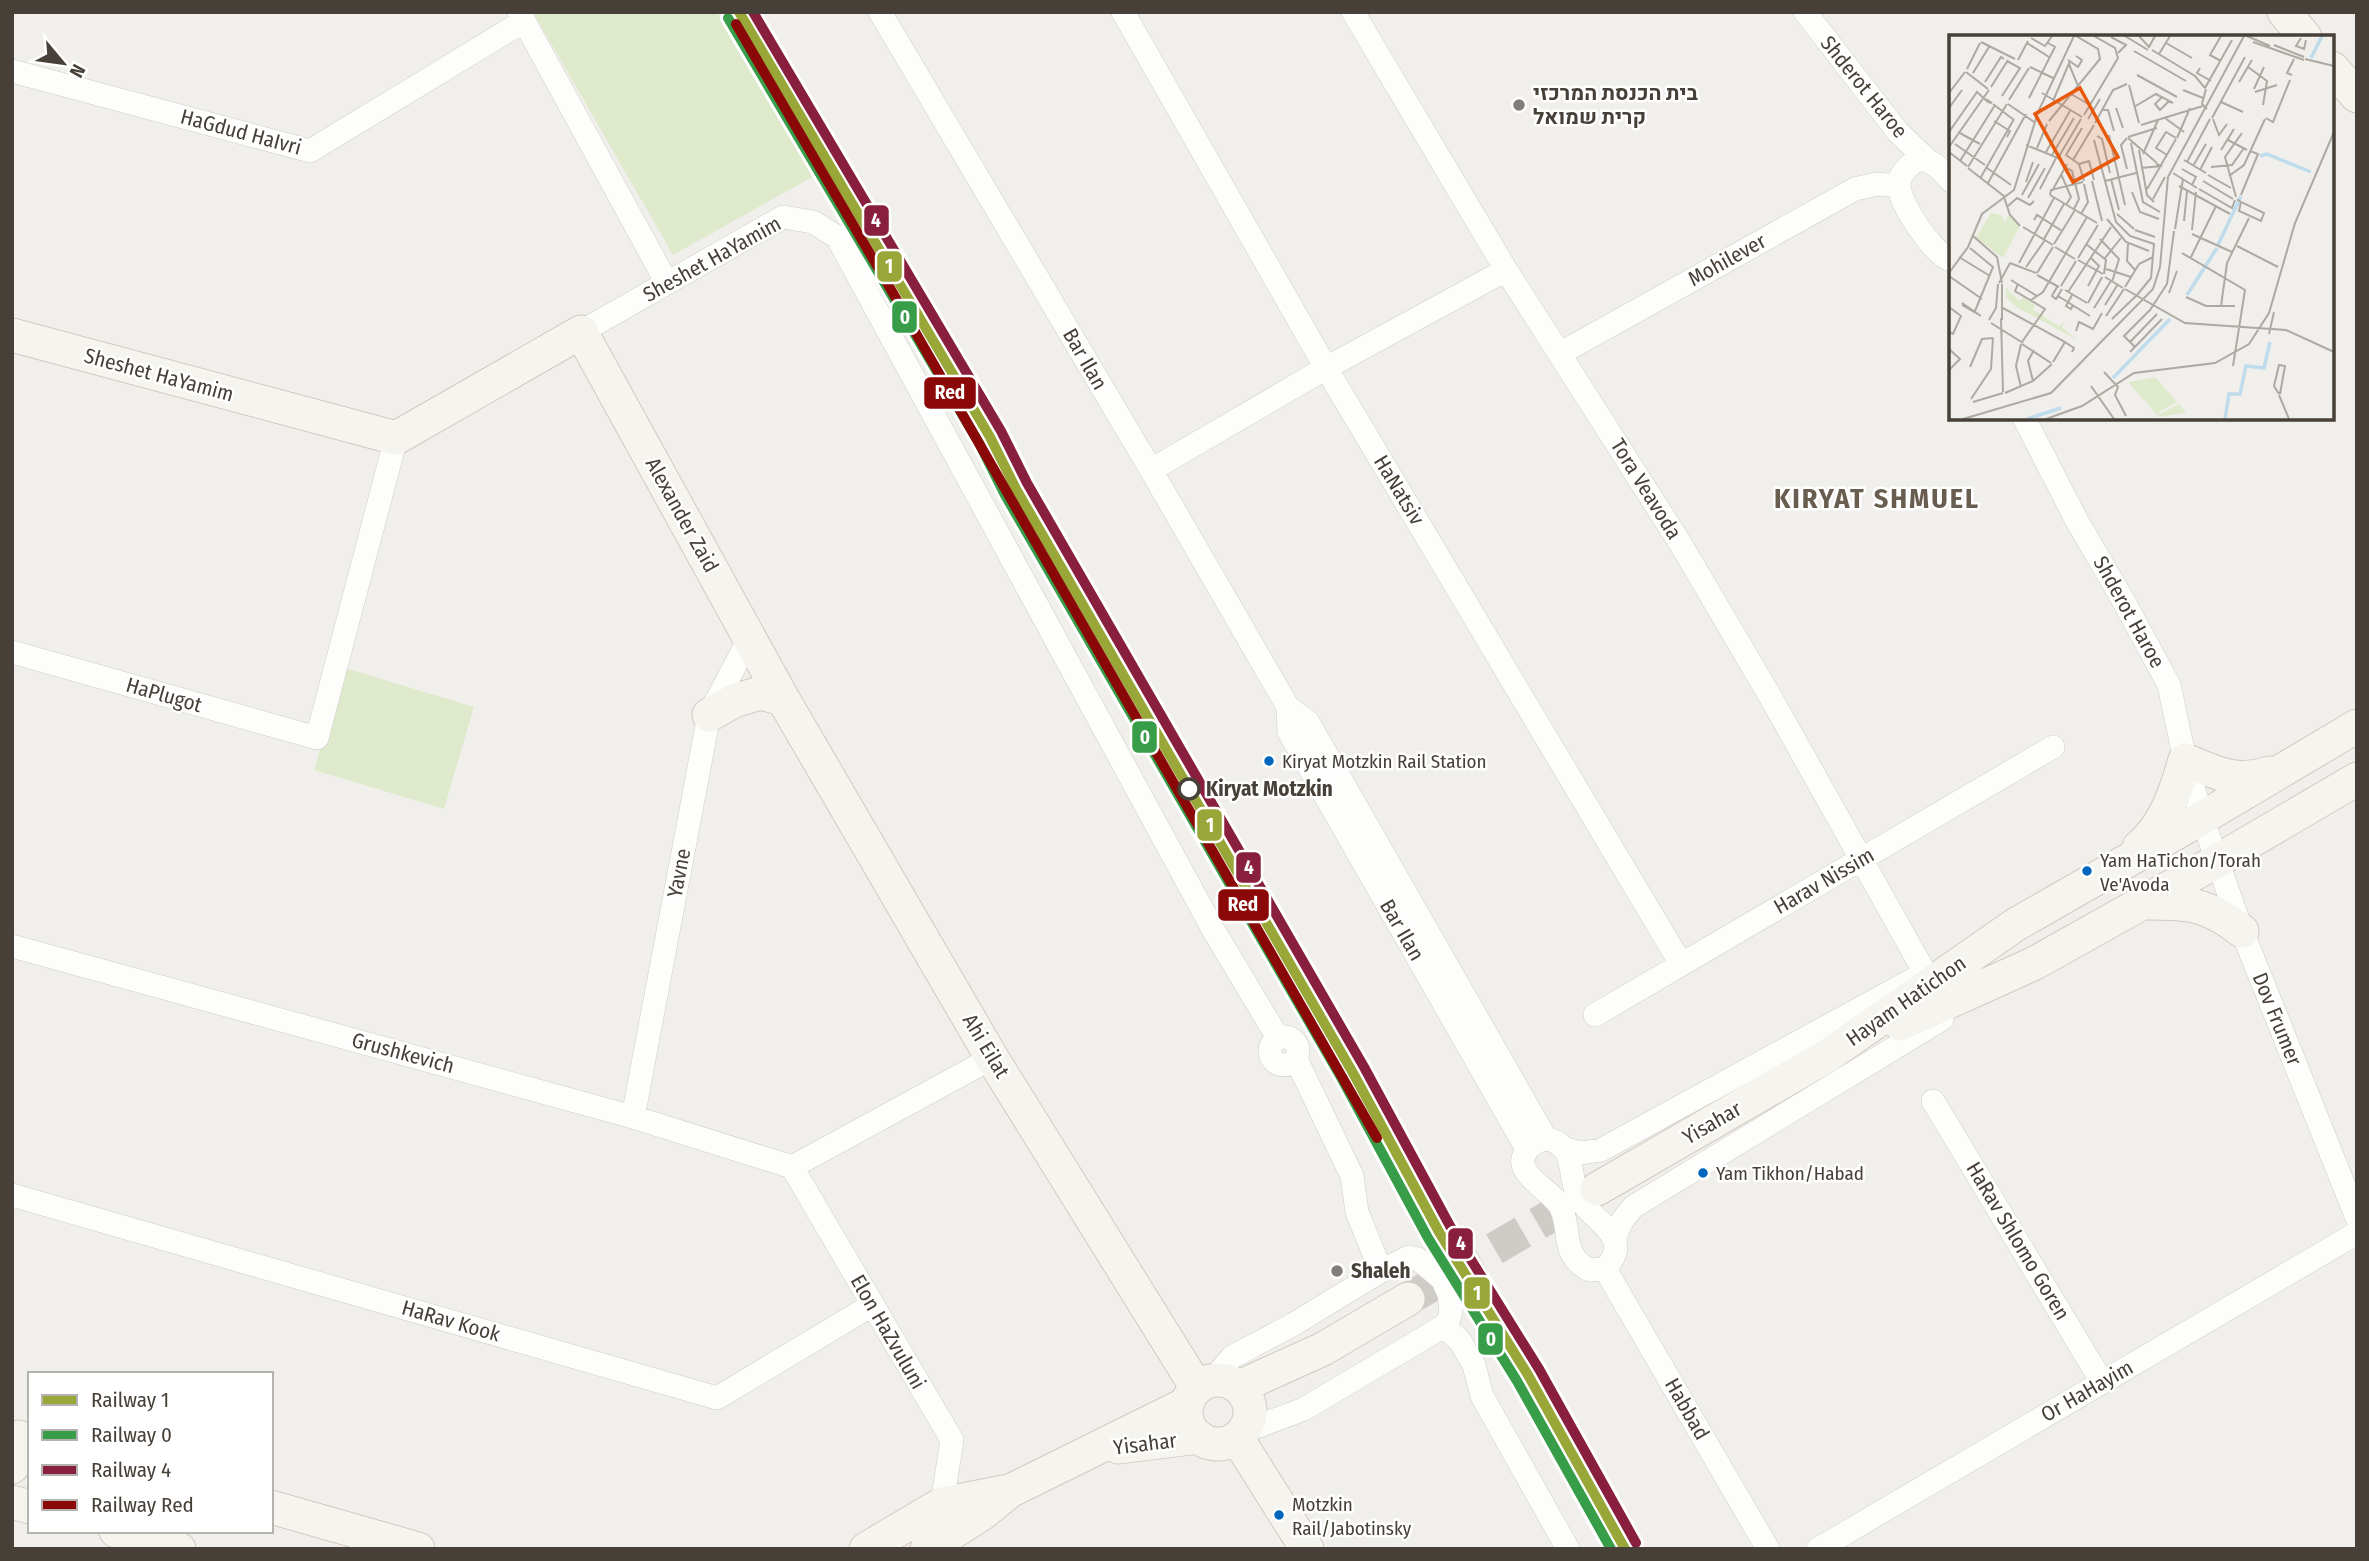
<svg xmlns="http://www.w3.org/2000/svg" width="2369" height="1561" viewBox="0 0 2369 1561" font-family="'Fira Sans Condensed',Heebo,sans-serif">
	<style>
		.green { fill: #dfeacd }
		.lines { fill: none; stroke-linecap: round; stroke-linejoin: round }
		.secondary-tunnel { stroke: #cfccc7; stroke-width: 33; stroke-dasharray: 33 17; stroke-linecap: butt }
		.street-casing { stroke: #cfcdc9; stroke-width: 24 }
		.secondary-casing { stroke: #d0cbc2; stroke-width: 35 }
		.street { stroke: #fdfdfc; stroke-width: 23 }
		.secondary { stroke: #f6f4ef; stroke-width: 33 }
		.rail-1-casing { stroke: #fff; stroke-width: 16 }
		.rail-2-casing { stroke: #fff; stroke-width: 16 }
		.rail-3-casing { stroke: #fff; stroke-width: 16 }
		.rail-4-casing { stroke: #fff; stroke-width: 16 }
		.rail-1 { stroke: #98a737; stroke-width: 10 }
		.rail-2 { stroke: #389d48; stroke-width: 10 }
		.rail-3 { stroke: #891f3e; stroke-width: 10 }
		.rail-4 { stroke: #8a0808; stroke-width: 10 }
		.poi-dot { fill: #827d77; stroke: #fff; stroke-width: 2.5 }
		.bus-dot { fill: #0065bd; stroke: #fff; stroke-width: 2.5 }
		.stop-dot { fill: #fff; stroke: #474038; stroke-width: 3.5 }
		.labels { text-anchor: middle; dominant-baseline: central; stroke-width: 5; stroke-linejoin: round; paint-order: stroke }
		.bus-label { font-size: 19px; fill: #474038; stroke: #fff; text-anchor: start }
		.street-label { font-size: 21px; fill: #474038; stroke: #fff }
		.poi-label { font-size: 21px; font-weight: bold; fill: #474038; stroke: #fff; text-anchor: start }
		.stop-label { font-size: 21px; font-weight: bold; fill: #474038; stroke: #fff; text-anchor: start }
		.district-label { font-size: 28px; font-weight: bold; letter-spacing: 2px; fill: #695d50; stroke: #fff }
		.inset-river { fill: none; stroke: #bfdcec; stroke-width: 3.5 }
		.inset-road { fill: none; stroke: #ada9a3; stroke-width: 2 }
		.view { fill: #e8590c; fill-opacity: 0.15; stroke: #e8590c; stroke-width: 3.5 }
		.inset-edge { fill: none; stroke: #474038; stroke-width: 3.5 }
		.line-badge { stroke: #fff; stroke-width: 2.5 }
		.badge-label { font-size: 19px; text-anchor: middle; font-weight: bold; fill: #fff }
	</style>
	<rect width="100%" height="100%" fill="#f1efeb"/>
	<path class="green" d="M533,12H717L814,176L673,255Z
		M345,668L474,707L444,809L314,770Z"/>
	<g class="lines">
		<path class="secondary-tunnel" d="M1408,1299L1590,1193"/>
		<g class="street-casing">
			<path id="street" d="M519,12L667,283
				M880,12L1151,470L1288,707L1308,722L1546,1139
				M1123,12L1326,368L1681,964
				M1353,12L1506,270L1680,543L1771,698L1925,973
				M1805,12L1898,132L1927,160
				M12,71L310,151L524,21
				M1951,181C1941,169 1925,151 1910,165C1904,171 1900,175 1899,184C1898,202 1933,254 1951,260
				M581,332L783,217L813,222L837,237L1214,931L1278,1038
				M1561,353L1855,189L1877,184L1899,186
				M2024,418L2077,521L2123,600L2169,685L2185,760L2202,818L2242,931L2357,1218
				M1151,470L1326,368L1506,270
				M12,652L317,738L396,438
				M1288,707L1289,732L1527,1149
				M12,946L633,1117L792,1167
				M1595,1015L2053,747
				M1270 1051a14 14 0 1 1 28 0a14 14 0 1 1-28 0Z
				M1296,1059L1352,1176L1357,1212L1381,1271
				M1933,1101L2102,1382
				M633,1117L709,715L750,637
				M1546,1139C1574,1143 1569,1170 1576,1191C1584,1213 1606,1221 1614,1239C1619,1250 1613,1260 1605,1269L1589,1270C1560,1254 1572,1232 1561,1208C1552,1189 1508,1173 1528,1149C1533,1143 1538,1140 1546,1139Z
				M1566,1149L1581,1153L1601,1150L1914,979
				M792,1167L952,1440L942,1504
				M792,1167L992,1058
				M12,1195L717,1398L872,1305
				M1614,1239L1622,1221L1633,1207L1942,1019
				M1605,1269L1768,1549
				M1444,1326L1460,1341L1474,1365L1482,1396L1568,1549
				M1212,1381L1232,1357L1294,1324L1381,1271L1409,1257L1418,1259L1442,1279L1449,1294L1451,1311L1449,1319L1444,1326L1304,1409L1243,1432
				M1818,1549L2357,1233"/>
		</g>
		<g class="secondary-casing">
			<path id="secondary" d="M2284,12L2305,37
				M2332,68L2357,96
				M12,335L396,438L581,332L783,699L992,1058L1197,1388
				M709,715L734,701L760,693L783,699
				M2139,847C2165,826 2176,791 2185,760C2216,773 2236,784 2269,773
				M2142,903C2187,903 2205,902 2242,931
				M1900,1024L2035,963L2217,861L2357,779
				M1597,1189L1827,1056L2015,925L2202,818L2357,726
				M1186 1412a32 32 0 1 1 64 0a32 32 0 1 1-64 0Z
				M1239,1387L1323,1349L1408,1299
				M1237,1438L1307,1549
				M1118,1447L1199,1437
				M12,1467L19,1437
				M12,1502L30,1507
				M271,1507L418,1549
				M116,1531L179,1549
				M866,1549L942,1504L1004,1492
				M927,1549L983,1513L1010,1491L1188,1403"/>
		</g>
		<use href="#street" class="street"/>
		<use href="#secondary" class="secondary"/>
		<g class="rail-1-casing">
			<path id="rail-1" d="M739,12L990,437L1016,489L1353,1073L1439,1232L1528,1375L1625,1549"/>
		</g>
		<g class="rail-2-casing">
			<path id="rail-2" d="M728,18L979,443L1005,495L1342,1079L1428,1238L1517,1381L1611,1549"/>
		</g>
		<g class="rail-3-casing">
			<path id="rail-3" d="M753,12L1001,431L1027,483L1364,1067L1450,1226L1539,1369L1636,1543"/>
		</g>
		<g class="rail-4-casing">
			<path id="rail-4" d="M736,24L890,288L1377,1138"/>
		</g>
		<use href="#rail-1" class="rail-1"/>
		<use href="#rail-2" class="rail-2"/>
		<use href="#rail-3" class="rail-3"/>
		<use href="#rail-4" class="rail-4"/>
	</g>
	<g class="poi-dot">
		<circle cx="1519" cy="105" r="7"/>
		<circle cx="1337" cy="1271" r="7"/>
	</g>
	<g class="bus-dot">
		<circle cx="1269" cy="761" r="6"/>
		<circle cx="2087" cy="871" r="6"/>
		<circle cx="1703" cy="1173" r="6"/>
		<circle cx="1279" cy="1515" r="6"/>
	</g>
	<circle class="stop-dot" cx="1189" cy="789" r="10"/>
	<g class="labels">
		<g class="bus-label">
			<text x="1282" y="761">Kiryat Motzkin Rail Station</text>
			<text x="2100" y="860">Yam HaTichon/Torah<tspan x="2100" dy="24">Ve'Avoda</tspan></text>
			<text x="1716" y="1173">Yam Tikhon/Habad</text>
			<text x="1292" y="1504">Motzkin<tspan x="1292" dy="24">Rail/Jabotinsky</tspan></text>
		</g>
		<g class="street-label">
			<text transform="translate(1864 87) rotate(51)">Shderot Haroe</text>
			<text transform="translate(241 132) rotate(15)">HaGdud HaIvri</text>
			<text transform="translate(712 259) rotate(-29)">Sheshet HaYamim</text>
			<text transform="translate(1727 260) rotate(-29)">Mohilever</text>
			<text transform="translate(1085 359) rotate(60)">Bar Ilan</text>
			<text transform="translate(159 375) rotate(15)">Sheshet HaYamim</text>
			<text transform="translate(1646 489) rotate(58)">Tora Veavoda</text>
			<text transform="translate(1399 490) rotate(59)">HaNatsiv</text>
			<text transform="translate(682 515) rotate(61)">Alexander Zaid</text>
			<text transform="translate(2129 612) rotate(61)">Shderot Haroe</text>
			<text transform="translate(164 695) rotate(16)">HaPlugot</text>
			<text transform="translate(679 873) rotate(-79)">Yavne</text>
			<text transform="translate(1824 881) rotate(-30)">Harav Nissim</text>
			<text transform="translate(1402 930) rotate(60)">Bar Ilan</text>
			<text transform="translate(1906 1001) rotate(-35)">Hayam Hatichon</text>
			<text transform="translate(2277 1019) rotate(68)">Dov Frumer</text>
			<text transform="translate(986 1046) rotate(59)">Ahi Eilat</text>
			<text transform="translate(403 1053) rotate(15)">Grushkevich</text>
			<text transform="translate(1712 1123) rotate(-30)">Yisahar</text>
			<text transform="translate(2018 1241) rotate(59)">HaRav Shlomo Goren</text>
			<text transform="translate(451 1321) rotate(16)">HaRav Kook</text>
			<text transform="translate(888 1332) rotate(60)">Elon HaZvuluni</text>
			<text transform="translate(2087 1391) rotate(-30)">Or HaHayim</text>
			<text transform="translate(1687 1409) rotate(60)">Habbad</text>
			<text transform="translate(1145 1444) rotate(-7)">Yisahar</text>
		</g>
		<g class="poi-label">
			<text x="1533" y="93">בית הכנסת המרכזי<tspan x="1533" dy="24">קרית שמואל</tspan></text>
			<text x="1351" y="1271">Shaleh</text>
		</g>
		<g class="stop-label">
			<text x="1206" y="789">Kiryat Motzkin</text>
		</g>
		<g class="district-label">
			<text x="1877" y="498">KIRYAT SHMUEL</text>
		</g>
	</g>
	<g transform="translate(1949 35)">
		<rect width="385" height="385" fill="#f1efeb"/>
		<path d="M42,178L52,180L56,188L59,180L71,191L54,223L27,202ZM57,253L71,266L74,262L86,270L82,280L85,275L110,291L116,285L113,292L128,305L66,271L57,262ZM206,342L228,367L210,377L209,380L230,369L237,378L210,382L179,347Z" fill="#dfeacd"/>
		<path class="inset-river" d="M362,23L373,1M311,121L318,119L362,137M269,210L292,161M238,260L268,213M164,343L221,284M78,384L112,373M276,384L280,359H291L297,331L315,333L321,307"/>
		<path class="inset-road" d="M176,1L199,15M190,1L200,12L206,1M272,1L261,20L272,26M298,1L321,11M162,2L177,10L169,18M82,3L96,11L103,1M352,3L347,11L355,14L357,5M32,7L66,24M304,7L355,25M78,8L100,22M217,8L243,23M325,10L355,22M203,15L246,41L256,53M185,16L237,46M210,19L221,1M356,24L385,31M69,25L79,6M119,25L129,32L133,25L127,21M120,29L129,51M81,32L104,43M299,32L318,46L314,70M251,33L248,38L262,46M18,34L31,8M17,37L39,54M24,38L40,12M188,40L228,62M343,40L338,38L345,24M36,47L52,22L55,24M290,47L303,25M180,50L190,88M42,52L59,25M256,53L283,5M257,54L253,69L258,74M305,54L315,32M234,55L254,63M306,57L328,50M0,58L16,37M93,58L133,82M122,59L141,70M53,61L71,33L58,26M213,62L206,69L211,75L220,66M80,63L106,12L99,8M60,65L80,33M104,66L121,26M272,67L294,77M44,69L65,85M59,69L85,87M185,72L207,59L224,68M0,73L13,55M167,73L174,93M153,75H159L165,96M135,80L169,23L166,13L145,1M216,83L235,97M263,83L296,22M317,83L324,87L341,45M139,84L151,64M264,84L270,100L278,89M45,86L61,96L58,102M100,86L151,24L149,14L127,1M146,88L164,55L178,49M192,90L254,71M133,93L117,120L130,129L135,146M0,97L28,57L39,67L43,68L37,64M9,97L31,109M160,100L176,170M148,101L153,104L161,138M179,102L208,93M179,103L208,128M228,103L241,73M145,105L167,187L181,201L205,209L202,243L188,260M279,105L298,115M182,108L194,167L211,177M6,109L36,130M77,110L109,123L132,84M0,112L40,55M88,113L98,89M190,115L198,160L205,167M272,115L285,94M0,117L18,131M97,117L121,76M194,119L209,85M103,120L125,83M218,120L207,113L217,97L227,103M124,125L145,90M235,125L257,138M11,126L46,70M238,127L261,84M130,129L140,126L145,145M212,130L227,104M244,131L257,109M19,132L58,69M116,132L123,136L130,164L125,174M262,132L283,130L295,113M19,133L56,162M38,133L62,150M192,133L213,131L207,129M178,134L172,110L178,103M233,134L247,142L243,150M251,135L263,112M224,138L248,153M112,139L122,162L117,170M259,140L282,153M280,141L295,130L316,84M32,142L65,84M162,144L170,175M143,146L153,186M156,146L187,138M254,146L284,164M77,147L84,127M39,148L77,79M230,151L281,179M91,154L107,123M198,154L211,132M250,154L283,173L286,165M103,156L118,129M183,157L191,177L210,184M73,160L90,129M101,160L148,188M101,160L102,155L134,147M292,160L309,119L301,116M55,162L61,180L71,191M287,162L276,122L293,98M79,163L96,133M204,164L216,142M288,165H289L292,167L315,178L312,186L290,176L292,167M59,171L68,163L81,170L85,166M132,179L139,167L135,149M168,179L185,194M158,184L177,207L200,216M85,185L88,180L113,196M235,186L238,156M74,192L104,210M226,194L234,144M186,195L206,202M243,195L247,157M243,199L283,217M23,200L48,222L53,248M95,204L115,169M151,204L170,224L163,247M105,209L126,175M137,209L157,225L155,239M179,209L178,226L186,235M288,211L329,232M106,212L126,224M21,213L44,232L26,276M233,218L296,255L284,331M10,222L41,241M242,222L267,171M129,223L149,190M156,223L172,203M129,225L154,239M61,228L87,238M70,228L105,163M77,232L96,205M157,234L182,242M0,238L19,212L33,179L65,155L89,77L125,1M88,238L104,212M88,240L110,252M0,241L33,264M156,242L174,253M62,245L88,261M50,248L61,228M69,249L66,256L96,274L73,307M112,251L127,226M139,251L150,231L141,222M108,252L103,261L107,264L113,254M176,252L190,229L204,222M176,254L236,288L337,295L385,317M116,255L138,268M119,257L162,192M220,258L228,236M123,260L117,271L122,274L124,270M109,261L141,281M237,262L257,271H286M82,265L94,257L138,182M139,268L153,242M13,270L32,281L13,268M156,270L169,249M272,271L278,228L300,183M0,272L12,281L4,299L0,297M52,272L116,307L125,313L123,317M145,273L162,246M157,281L175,254M52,283L54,357M163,284L187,261M40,285L47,273L49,249M53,285V249M42,288L74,308M127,296L130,287L144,294L153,278M320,299L325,277M181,307L208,279M72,309L67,331L72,352M73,309L102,328M186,312L175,301L201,275L218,249L225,196M0,314L11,324L0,335M181,317L213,284M104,327L116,307M21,332L33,304L44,303M155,337L169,352L166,360L177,381M84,346L79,326L85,315M142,351L165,384M56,358L84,346L103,329M330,359L325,351L330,330L336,331L331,359M330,360L340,384M22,364L42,334L44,303M24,367L54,358M14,384L102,358L204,254L211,232L219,142L295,1M97,384L133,371L185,338L266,328L300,309L320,278L346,188L385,97"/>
		<path class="view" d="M131,53L169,122L124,147L86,79Z"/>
		<rect width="385" height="385" class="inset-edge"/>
	</g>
	<g class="line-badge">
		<rect x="863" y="204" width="27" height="33" rx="7" fill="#891f3e"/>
		<rect x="876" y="250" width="27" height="33" rx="7" fill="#98a737"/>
		<rect x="891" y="300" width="27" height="34" rx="7" fill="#389d48"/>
		<rect x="923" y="376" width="54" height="34" rx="7" fill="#8a0808"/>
		<rect x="1131" y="720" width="27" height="34" rx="7" fill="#389d48"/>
		<rect x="1196" y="808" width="27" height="34" rx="7" fill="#98a737"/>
		<rect x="1235" y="851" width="27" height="33" rx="7" fill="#891f3e"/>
		<rect x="1217" y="888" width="53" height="34" rx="7" fill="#8a0808"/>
		<rect x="1447" y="1227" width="27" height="33" rx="7" fill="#891f3e"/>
		<rect x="1463" y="1276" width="28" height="34" rx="7" fill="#98a737"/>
		<rect x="1477" y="1322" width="27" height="34" rx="7" fill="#389d48"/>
	</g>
	<g class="badge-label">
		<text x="876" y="227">4</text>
		<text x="889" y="273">1</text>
		<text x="905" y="324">0</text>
		<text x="950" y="399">Red</text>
		<text x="1145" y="744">0</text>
		<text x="1210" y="832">1</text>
		<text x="1249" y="874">4</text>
		<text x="1243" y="911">Red</text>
		<text x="1461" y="1250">4</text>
		<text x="1477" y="1300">1</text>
		<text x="1491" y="1346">0</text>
	</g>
	<rect width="2369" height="1561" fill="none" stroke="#474038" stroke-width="28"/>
	<rect x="28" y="1372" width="245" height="161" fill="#ffffff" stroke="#b5b3af" stroke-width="2"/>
	<rect x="42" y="1395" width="35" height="10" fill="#98a737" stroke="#b5b3af" stroke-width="2"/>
	<text x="91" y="1407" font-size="21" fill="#474038">Railway 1</text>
	<rect x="42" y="1430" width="35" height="10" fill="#389d48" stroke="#b5b3af" stroke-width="2"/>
	<text x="91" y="1442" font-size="21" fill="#474038">Railway 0</text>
	<rect x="42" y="1465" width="35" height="10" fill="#891f3e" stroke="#b5b3af" stroke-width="2"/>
	<text x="91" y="1477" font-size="21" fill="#474038">Railway 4</text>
	<rect x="42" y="1500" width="35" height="10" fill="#8a0808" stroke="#b5b3af" stroke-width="2"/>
	<text x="91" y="1512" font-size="21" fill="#474038">Railway Red</text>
	<g transform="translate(63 63) rotate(119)" stroke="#ffffff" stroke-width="5" paint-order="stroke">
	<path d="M0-5L12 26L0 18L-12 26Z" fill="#474038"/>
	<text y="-10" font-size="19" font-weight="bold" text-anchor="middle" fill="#474038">N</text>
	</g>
</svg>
